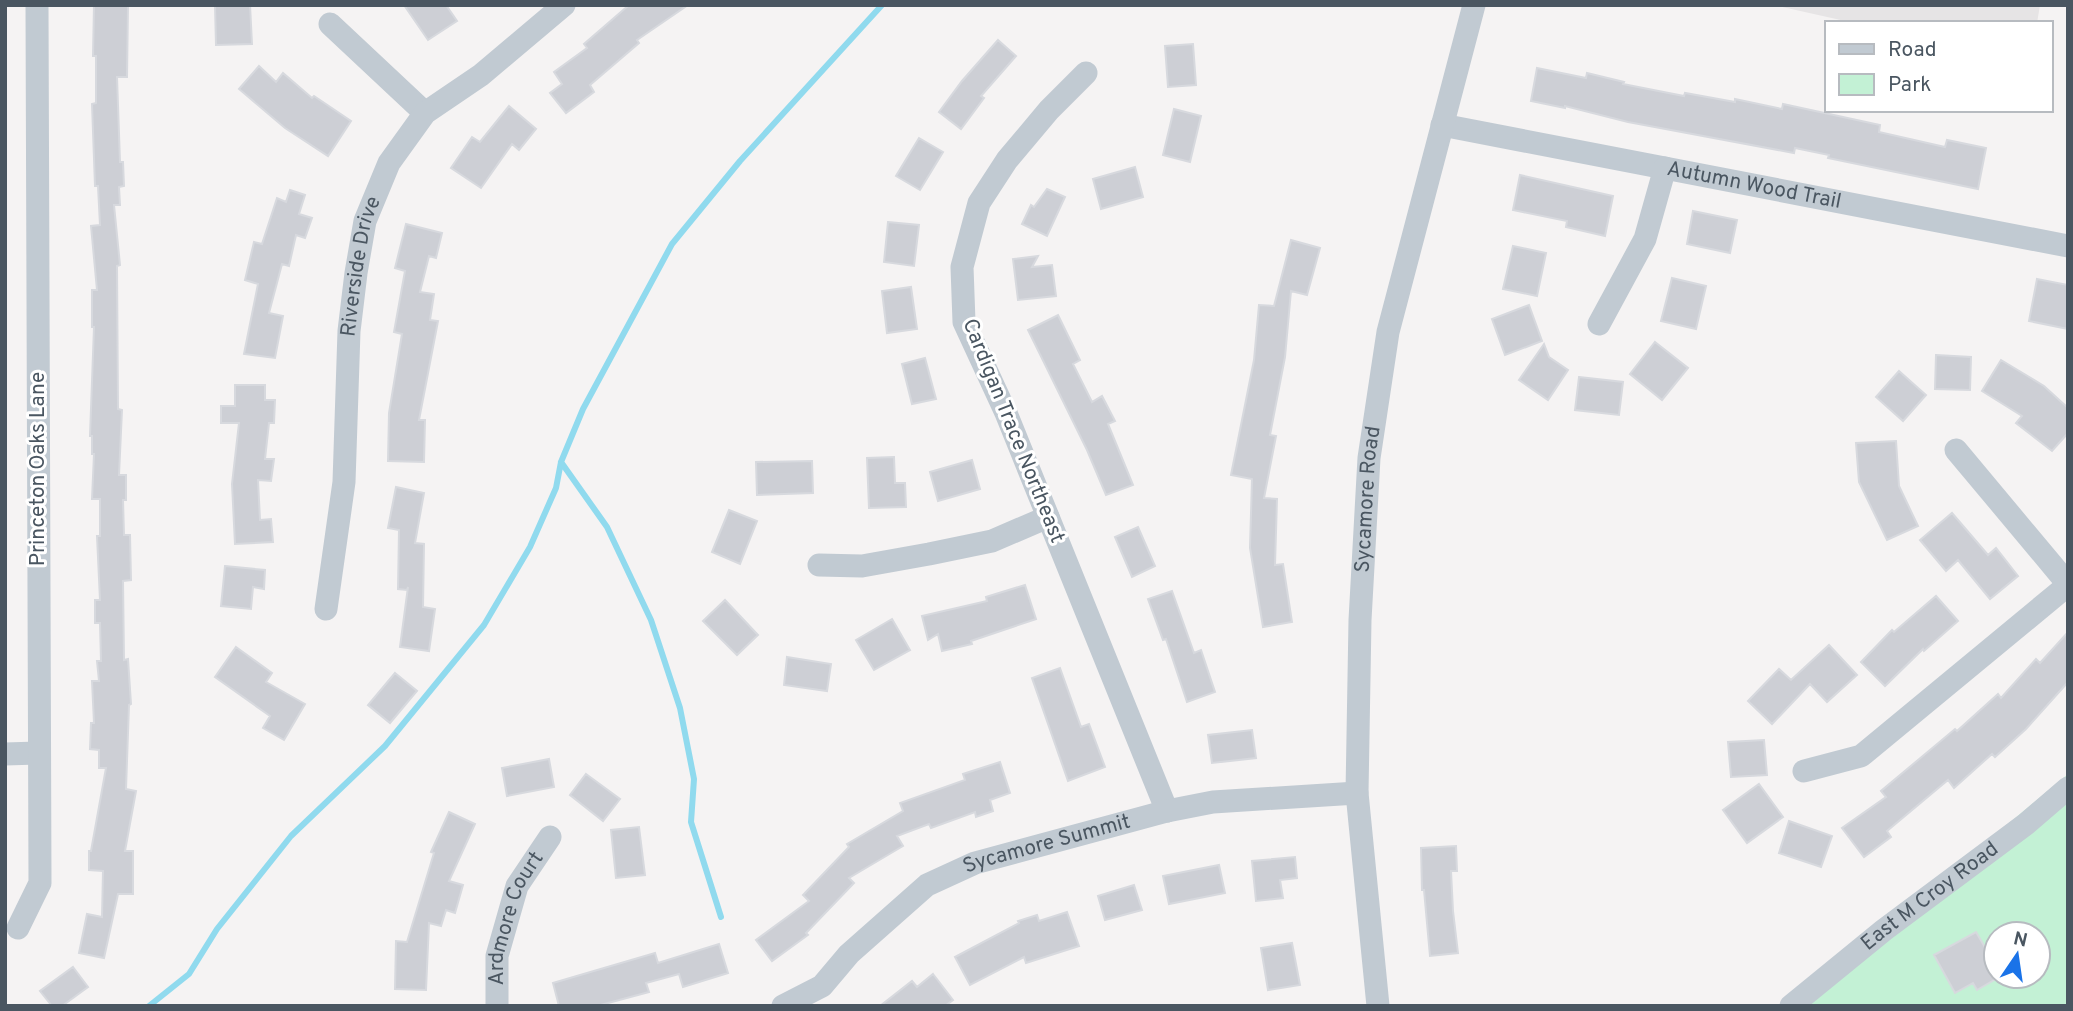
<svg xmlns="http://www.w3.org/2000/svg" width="2073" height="1011" viewBox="0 0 2073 1011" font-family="Overpass,sans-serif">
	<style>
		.education { fill: #e6e4e5 }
		.green { fill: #c3f1d5; fill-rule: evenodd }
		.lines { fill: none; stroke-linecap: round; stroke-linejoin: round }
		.stream { stroke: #90daee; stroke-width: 6 }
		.building { fill: #cdcfd5; stroke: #d7d9de; stroke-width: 2 }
		.minor { stroke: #c1cad2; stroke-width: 23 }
		.labels { text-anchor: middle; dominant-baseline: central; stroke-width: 6; stroke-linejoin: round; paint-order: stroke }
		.street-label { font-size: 21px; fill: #4a5661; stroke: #fff }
	</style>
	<rect width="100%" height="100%" fill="#f5f3f3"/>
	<path class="education" d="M1773,5H2040L2037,23H1854Z"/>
	<path class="green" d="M2068,774V1006H1790ZM1996,934H2038V976H1996Z"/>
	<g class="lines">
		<path class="stream" d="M561,462L607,527L651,620L680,708L694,779L691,822L721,917
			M149,1006L189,974L217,929L291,836L385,746L484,625L530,547L556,488L561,462L583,409L672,244L740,161L882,5"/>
	</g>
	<path class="building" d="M94,5H128L127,77H117L120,162H123L124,186L119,187L120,205H114L120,265L117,266L118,409L122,410L119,475H126V500H123L124,535H130L131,580L123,581L124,660L128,659L131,704L129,705L126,789L136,791L125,851H133V894H118L104,958L79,953L87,914L102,917L103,871L89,870V851H91L106,768H99V750L90,749L91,723H94L92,681H99L97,661H101L100,623H95V600H100L97,536H100V499H92L94,454H92V436H90L94,327H92V290H97L91,226L100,225L98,186H95L92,104L96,103V56H93Z
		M215,5H250L252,44L216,45Z
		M404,5H446L457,21L428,40Z
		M629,5H688L637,40L639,43L590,85L594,92L566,113L550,93L562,84L554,72L587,48L584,44Z
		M998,40L1016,56L981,96L984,98L961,129L939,112L962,81Z
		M1193,44L1196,85L1168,87L1165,46Z
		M259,66L276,82L283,73L312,98L314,96L351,121L328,156L285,128L239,89Z
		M1537,68L1586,78L1587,73L1624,82L1623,84L1684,96L1685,93L1735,102V99L1782,109L1783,104L1880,125L1879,132L1945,147L1947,140L1986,148L1978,189L1828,158L1829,155L1795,148L1794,153L1628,122L1565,106V108L1531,101Z
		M509,106L536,129L519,150L512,144L481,188L451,168L472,137L480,142Z
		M1174,109L1201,116L1190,162L1163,155Z
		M919,138L943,152L920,190L896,176Z
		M1135,167L1143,197L1101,209L1093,179Z
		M1520,175L1613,196L1605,236L1566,227L1567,221L1513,210Z
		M1047,189L1065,197L1047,236L1022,224L1031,205L1034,207Z
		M290,190L305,195L299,214L312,218L305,238L296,235L289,266L282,264L269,313L283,316L275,358L244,354L258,284L245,280L254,242L262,244L277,198L286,202Z
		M1693,211L1737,220L1730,253L1687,244Z
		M888,222L919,225L914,266L884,262Z
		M406,224L442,233L436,258L429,256L420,292L434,294L430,320L438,321L419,420H425L424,462L388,461L389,413L402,334L394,332L405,271L395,268Z
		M1291,240L1320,248L1307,295L1291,291L1285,357L1270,435L1276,436L1264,498L1277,499L1275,565L1283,564L1292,622L1263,627L1250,548L1252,479L1231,475L1254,360L1259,305L1274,306Z
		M1513,246L1546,253L1537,296L1503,289Z
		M1038,256L1032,267L1052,265L1056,296L1018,300L1013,259Z
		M1672,278L1706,286L1696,329L1661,321Z
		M2037,279L2068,285V329L2029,321Z
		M911,287L917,329L887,333L882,291Z
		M1529,305L1542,341L1505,355L1492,319Z
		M1058,315L1080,360L1073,364L1092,402L1102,396L1115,421L1108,424L1133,485L1106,495L1087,450L1028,330Z
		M1655,342L1688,368L1662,400L1630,374Z
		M1544,344L1549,357L1568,370L1548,400L1519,380Z
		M1936,355L1971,357L1970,390L1935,389Z
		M925,358L936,399L912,404L902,364Z
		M2001,360L2044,386L2068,408V433L2052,451L2016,423L2022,416L1982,391Z
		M1899,371L1926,395L1903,421L1876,397Z
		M1579,377L1623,382L1619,415L1575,410Z
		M235,385H265V400H275L274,423H269L265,459H274L271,481L258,480L260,520L271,519L273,542L235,544L232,484L239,423H221V406H235Z
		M1896,441L1899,486L1918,526L1887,540L1859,482L1856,443Z
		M894,457L895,483H905L906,507L869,508L867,458Z
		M972,460L980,489L938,501L930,472Z
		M812,461L813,493L757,495L756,462Z
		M396,487L424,493L415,543L424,544L423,607L435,609L429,651L400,647L408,587L407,590L398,589L399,530L388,528Z
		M729,510L757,521L740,564L712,552Z
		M1952,513L1988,555L1996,548L2018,576L1990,599L1958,560L1946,571L1920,540Z
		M1138,527L1155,566L1132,577L1115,537Z
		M225,566L265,570L264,589L253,587L251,609L221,606Z
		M1025,585L1036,619L971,641L972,644L942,651L938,634L928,640L922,616L987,601L986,597Z
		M1172,591L1194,653L1201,650L1215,692L1187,702L1166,639L1163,640L1148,599Z
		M1936,596L1958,621L1924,651L1923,649L1885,686L1861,662L1892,630L1894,632Z
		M725,600L758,635L737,655L703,621Z
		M892,619L910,650L874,670L856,640Z
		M2068,632V682L2026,729L1995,757L1992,754L1954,788L1948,780L1887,831L1891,837L1864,857L1842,828L1886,797L1881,791L1955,729L1957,731L1998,694L2001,698L2036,659L2040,663Z
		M1829,645L1857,675L1827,702L1810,684L1772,724L1748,701L1779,669L1791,680Z
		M236,647L272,673L266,682L305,704L284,740L263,728L270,716L215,677Z
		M787,657L831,664L827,691L784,685Z
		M1060,668L1081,727L1089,724L1105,767L1068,781L1032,678Z
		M395,673L417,691L390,723L368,705Z
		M1252,730L1256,758L1212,763L1208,735Z
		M1764,740L1767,775L1731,777L1728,742Z
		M549,759L554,787L507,796L502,768Z
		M1000,762L1010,793L990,800L993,811L976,817L975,812L931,828L929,824L897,836L903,846L849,878L854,883L806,933L808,935L772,961L756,940L809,901L803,895L849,847L847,844L903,811L900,803L965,780L963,774Z
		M586,774L620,799L603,821L570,795Z
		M1759,784L1783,817L1747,843L1723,810Z
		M449,812L475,824L449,881L463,885L455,913L446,910L441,926L429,923L426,990L395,989L396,941L407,942L434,853L431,852Z
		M1789,821L1832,836L1821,867L1779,853Z
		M639,827L645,875L616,878L611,830Z
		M1456,846L1457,871H1451L1453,911L1458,953L1430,956L1424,890H1422L1421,848Z
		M1295,857L1297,878L1280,880L1283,898L1256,901L1252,861Z
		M1219,865L1225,893L1169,904L1163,876Z
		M1134,885L1142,910L1105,920L1098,896Z
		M1067,912L1079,946L1026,963L1024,957L970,985L955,957L1019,923L1018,921L1037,915L1039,921Z
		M1976,932L1996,966V976H2001L1977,990L1973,983L1955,993L1934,955Z
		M1292,943L1300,985L1268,990L1261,948Z
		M719,944L728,973L683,987L679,974L646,983L649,992L597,1006H559L553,983L655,953L658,963Z
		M73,967L88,987L62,1006H52L40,991Z
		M933,974L953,1000L945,1006H880L912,981L917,987Z"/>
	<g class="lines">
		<g class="minor">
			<path d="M330,24L425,113"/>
			<path d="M1086,73L1049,110L1007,160L979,203L962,267L964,322L1006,413L1167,811"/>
			<path id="s1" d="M1442,125L2068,246"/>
			<path d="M1599,324L1645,239L1665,168"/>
			<path d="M1956,450L2068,584"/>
			<path d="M819,565L862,566L929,554L992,541L1048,517"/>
			<path id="s2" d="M326,609L344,482L349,331L356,273L365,221L389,163L425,113L481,75L564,5"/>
			<path d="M5,754L38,753"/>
			<path d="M1804,771L1861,756L2068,585"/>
			<path d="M18,928L40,883L37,5"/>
			<path id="s3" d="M497,1006V956L517,886L550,837"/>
			<path id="s4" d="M783,1006L822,986L849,954L927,885L975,863L1167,811L1213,802L1357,793"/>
			<path id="s5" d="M1378,1006L1357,793L1360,620L1369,458L1388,332L1474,5"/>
			<path id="s6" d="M1791,1006L1884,930L2026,824L2068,788"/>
		</g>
	</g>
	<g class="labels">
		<g class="street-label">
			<text stroke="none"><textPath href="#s1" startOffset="318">Autumn Wood Trail</textPath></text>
			<text stroke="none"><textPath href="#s2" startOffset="345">Riverside Drive</textPath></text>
			<text transform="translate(1013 431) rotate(68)">Cardigan Trace Northeast</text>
			<text transform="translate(38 469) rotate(-90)">Princeton Oaks Lane</text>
			<text stroke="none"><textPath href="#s5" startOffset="508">Sycamore Road</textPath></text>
			<text stroke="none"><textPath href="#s4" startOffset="317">Sycamore Summit</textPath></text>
			<text stroke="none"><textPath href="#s6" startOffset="177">East M Croy Road</textPath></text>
			<text stroke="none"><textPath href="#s3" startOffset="91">Ardmore Court</textPath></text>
		</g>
	</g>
	<rect width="2073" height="1011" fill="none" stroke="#4a5661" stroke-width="14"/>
	<rect x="1825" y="21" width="228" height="91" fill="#ffffff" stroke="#b7bbc0" stroke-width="2"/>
	<rect x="1839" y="44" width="35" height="10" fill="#c1cad2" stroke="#b7bbc0" stroke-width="2"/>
	<text x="1888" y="56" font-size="21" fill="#4a5661">Road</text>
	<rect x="1839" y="74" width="35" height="21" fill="#c3f1d5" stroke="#b7bbc0" stroke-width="2"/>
	<text x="1888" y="91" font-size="21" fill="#4a5661">Park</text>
	<g transform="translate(2017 955) rotate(13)"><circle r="33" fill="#ffffff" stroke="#b7bbc0" stroke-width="2"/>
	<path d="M0-5L12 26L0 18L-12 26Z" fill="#1a73e8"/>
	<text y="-10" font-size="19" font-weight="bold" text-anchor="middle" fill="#4a5661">N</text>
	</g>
</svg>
